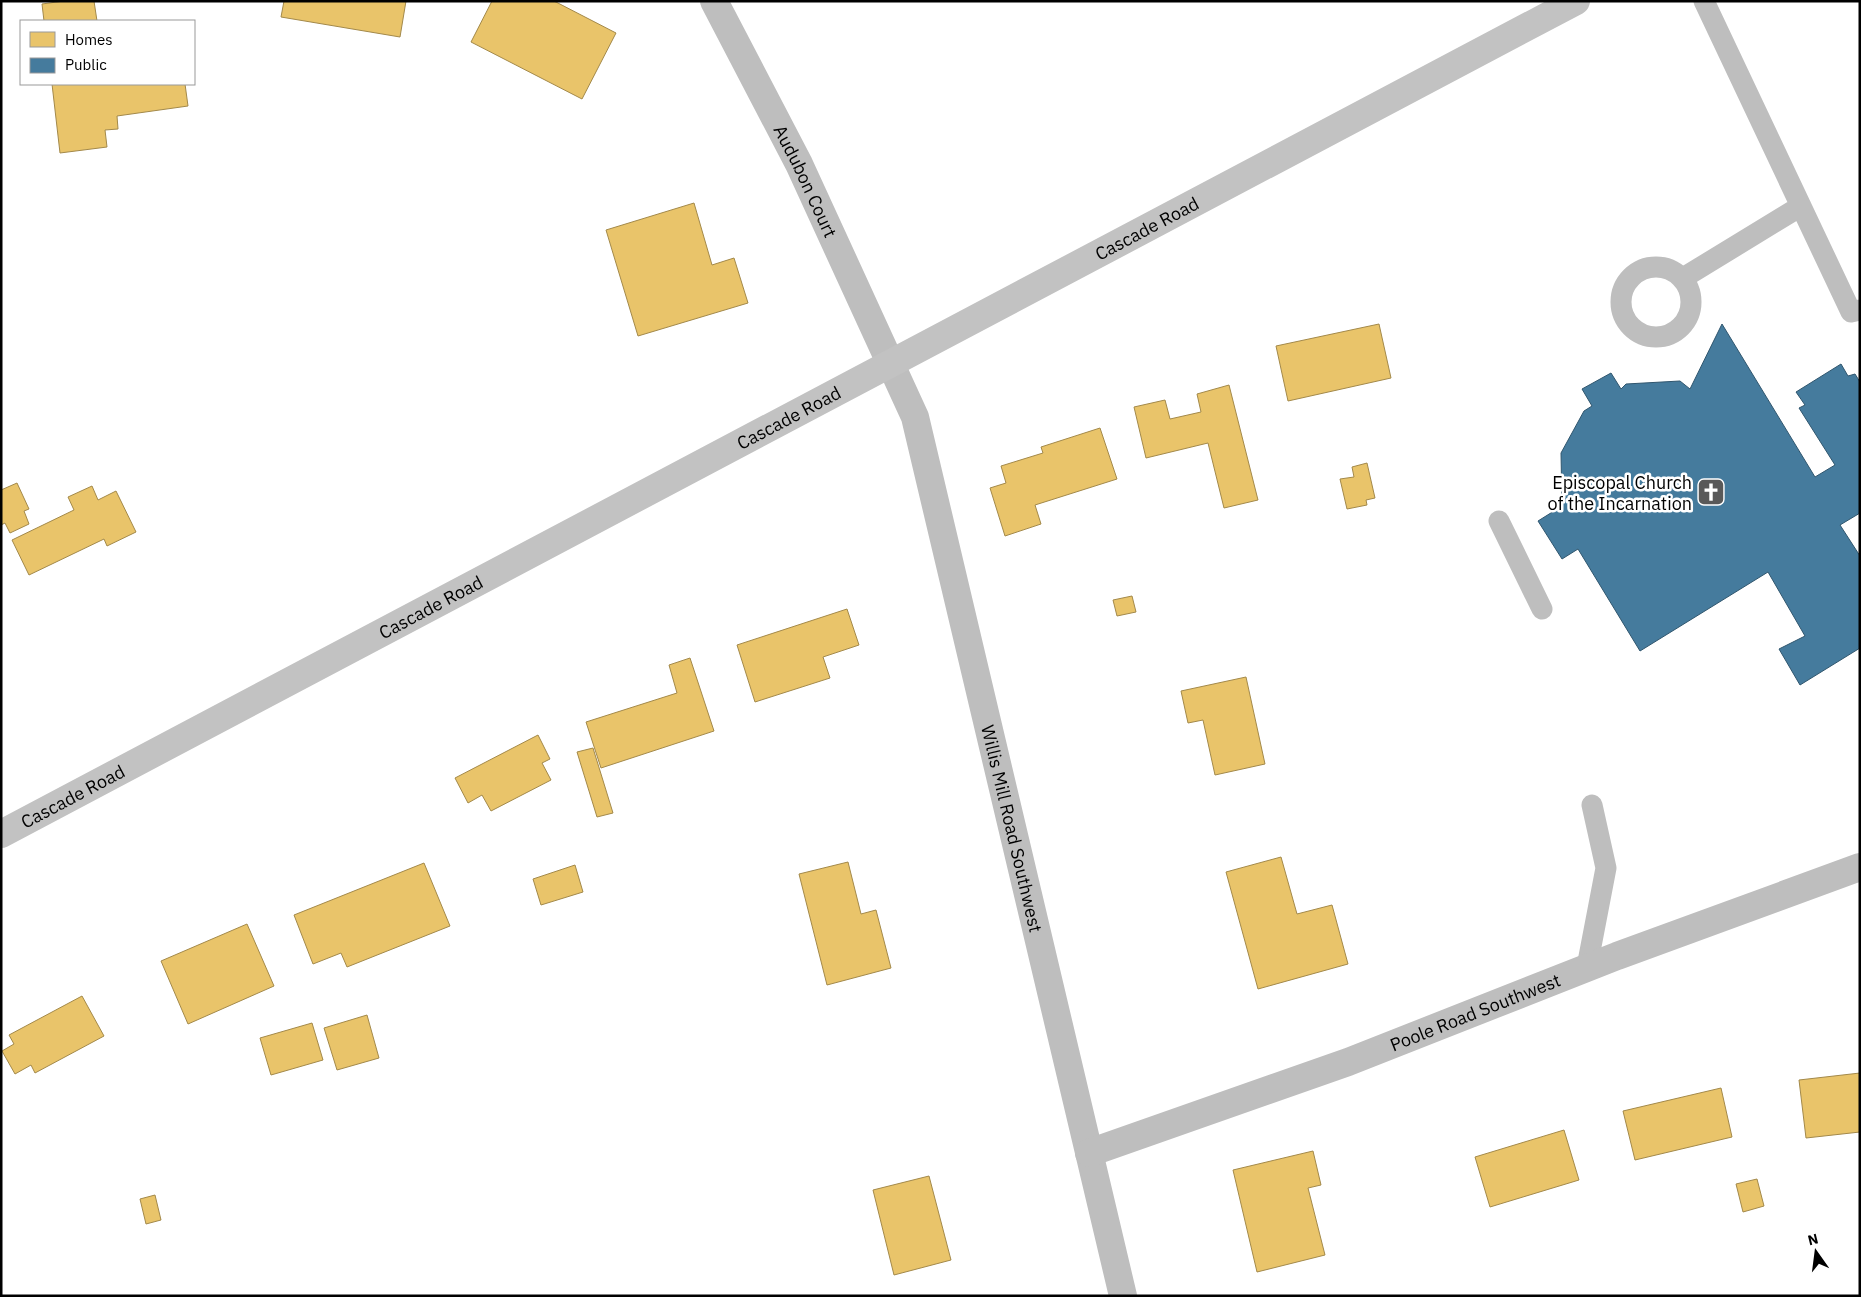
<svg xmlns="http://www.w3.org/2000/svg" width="1861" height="1297" viewBox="0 0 1861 1297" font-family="'IBM Plex Sans',sans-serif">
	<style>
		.homes { fill: #e9c46a; stroke: #a3894a }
		.public { fill: #457b9d; stroke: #30566e }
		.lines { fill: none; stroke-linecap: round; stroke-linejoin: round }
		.lane { stroke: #bebebe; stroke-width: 21 }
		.street { stroke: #bebebe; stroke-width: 28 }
		.secondary { stroke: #c2c2c2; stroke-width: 28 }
		.labels { text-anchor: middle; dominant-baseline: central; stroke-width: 5; stroke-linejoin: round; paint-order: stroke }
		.street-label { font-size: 18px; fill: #000; stroke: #fff }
		.poi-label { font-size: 18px; fill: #000; stroke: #fff; text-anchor: end }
	</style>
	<rect width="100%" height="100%" fill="#fff"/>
	<path class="homes" d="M64,1H94L97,21H44L42,4Z
		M284,1H406L400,37L281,17Z
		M492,1H554L616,33L582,99L471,42Z
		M52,84H185L188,106L117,116L118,129L105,130L107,147L60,153Z
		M694,203L712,265L734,258L748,303L638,336L606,230Z
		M1379,324L1391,378L1288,401L1276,346Z
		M1229,385L1258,500L1224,508L1208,443L1146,458L1134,407L1165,400L1170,419L1201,412L1197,394Z
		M1100,428L1117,479L1035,505L1041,524L1005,536L990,488L1006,483L1001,466L1043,453L1041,447Z
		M1367,463L1375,498L1366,500L1367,505L1347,509L1340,479L1354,477L1352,467Z
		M17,483L29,509L24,511L29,524L10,533L5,523L1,525V490Z
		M92,486L98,500L116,491L136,532L107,546L104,539L29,575L12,540L74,510L68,497Z
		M1132,596L1136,612L1117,616L1113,600Z
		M847,609L859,645L823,657L830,678L755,702L737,645Z
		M690,658L714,731L601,768L586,722L677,693L669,665Z
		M1246,677L1265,764L1215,775L1203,720L1188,723L1181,691Z
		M538,735L550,759L542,763L551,780L491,811L482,795L468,803L455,778Z
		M593,748L613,813L597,817L577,752Z
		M1281,857L1297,914L1332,905L1348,964L1258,989L1226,872Z
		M848,862L861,914L876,910L891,968L827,985L799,874Z
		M424,863L450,926L347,967L341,953L313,964L294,915Z
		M575,865L583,892L541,905L533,879Z
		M247,924L274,986L188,1024L161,961Z
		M82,996L104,1036L35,1073L31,1065L15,1074L2,1051L14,1044L9,1035Z
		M367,1015L379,1058L337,1070L324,1028Z
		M312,1023L323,1060L271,1075L260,1038Z
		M1860,1073V1132L1806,1138L1799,1080Z
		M1721,1088L1732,1137L1635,1160L1623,1111Z
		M1564,1130L1579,1180L1490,1207L1475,1157Z
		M1313,1151L1321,1185L1308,1188L1325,1255L1257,1272L1233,1170Z
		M929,1176L951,1260L894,1275L873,1190Z
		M1757,1179L1764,1206L1743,1212L1736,1184Z
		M155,1195L161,1220L146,1224L140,1199Z"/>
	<path class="public" d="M1722,324L1815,477L1835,465L1799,408L1805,405L1796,392L1841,364L1848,376L1855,374L1860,382V513L1840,525L1860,556V648L1800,685L1779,649L1805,636L1768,572L1640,651L1578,549L1562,559L1538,521L1562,506L1561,453L1584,411L1592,406L1582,389L1611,373L1621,389L1626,384L1680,381L1690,389Z"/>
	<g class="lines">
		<path class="lane" d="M1704,1L1851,312L1860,310
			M1621 302a35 35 0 1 1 70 0a35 35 0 1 1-70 0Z
			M1683,278L1801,206
			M1499,521L1542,609
			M1587,967L1606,868L1592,805"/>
		<g class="street">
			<path id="s1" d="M714,1L799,164L915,417L1123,1296"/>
			<path id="s2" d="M1089,1153L1348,1062L1617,956L1860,867"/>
		</g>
		<path class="secondary" id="s3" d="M1,834L1576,1"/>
	</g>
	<defs>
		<g id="church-square" transform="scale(1.4375)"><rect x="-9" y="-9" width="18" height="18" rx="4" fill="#595959" stroke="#fff"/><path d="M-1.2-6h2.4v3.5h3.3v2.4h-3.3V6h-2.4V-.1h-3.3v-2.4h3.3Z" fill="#fff"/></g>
	</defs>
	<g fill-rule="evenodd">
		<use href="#church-square" x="1711" y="492"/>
	</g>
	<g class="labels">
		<g class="street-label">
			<text stroke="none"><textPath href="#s1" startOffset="202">Audubon Court</textPath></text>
			<text stroke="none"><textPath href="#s3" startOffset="1296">Cascade Road</textPath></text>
			<text stroke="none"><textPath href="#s3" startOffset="891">Cascade Road</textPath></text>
			<text stroke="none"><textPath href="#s3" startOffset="486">Cascade Road</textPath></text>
			<text stroke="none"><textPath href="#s3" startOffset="81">Cascade Road</textPath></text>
			<text stroke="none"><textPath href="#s1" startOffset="885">Willis Mill Road Southwest</textPath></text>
			<text stroke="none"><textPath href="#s2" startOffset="411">Poole Road Southwest</textPath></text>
		</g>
		<g class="poi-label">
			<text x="1692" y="482">Episcopal Church<tspan x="1692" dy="21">of the Incarnation</tspan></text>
		</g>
	</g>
	<rect width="1861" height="1297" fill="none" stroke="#000000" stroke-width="5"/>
	<rect x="20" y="20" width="175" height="65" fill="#ffffff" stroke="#999999"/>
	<rect x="30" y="32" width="25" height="15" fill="#e9c46a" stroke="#999999"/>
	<text x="65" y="45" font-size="15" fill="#000000">Homes</text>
	<rect x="30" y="58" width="25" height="15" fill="#457b9d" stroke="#999999"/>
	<text x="65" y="70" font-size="15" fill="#000000">Public</text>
	<g transform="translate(1816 1252) rotate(346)" stroke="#ffffff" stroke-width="4" paint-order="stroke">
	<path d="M0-4L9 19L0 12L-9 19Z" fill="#000000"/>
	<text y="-8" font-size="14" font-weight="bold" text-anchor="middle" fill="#000000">N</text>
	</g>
</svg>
